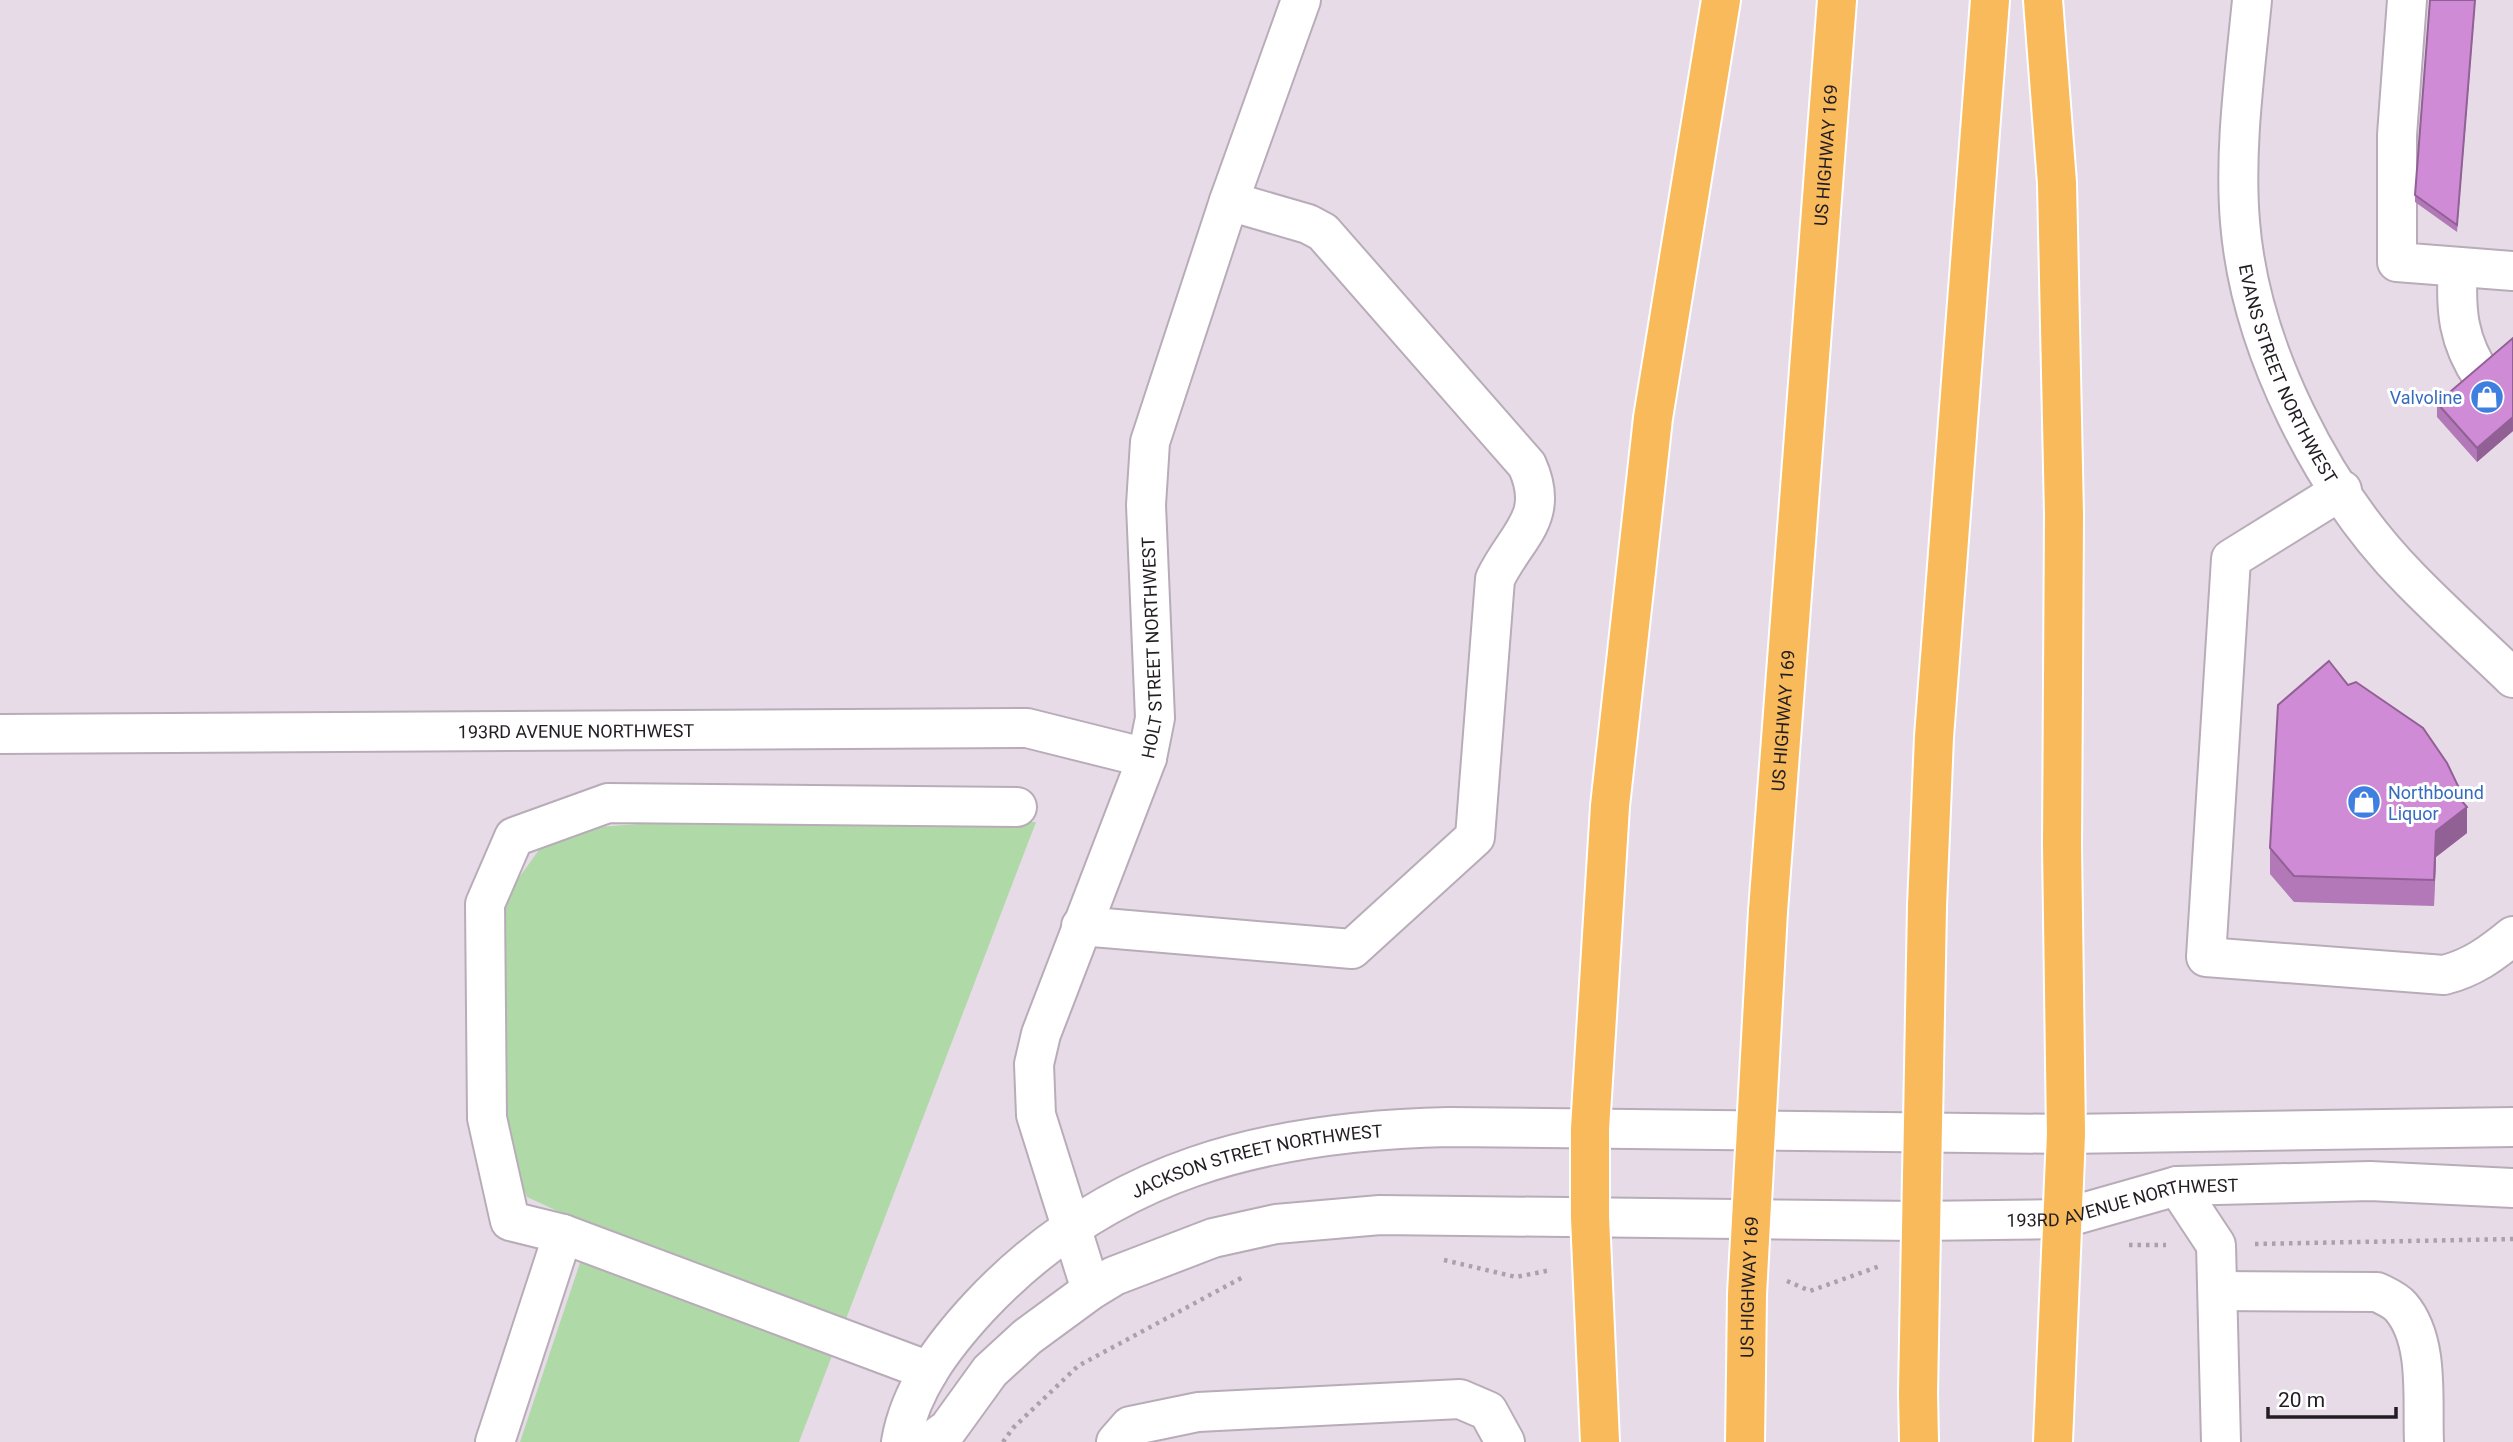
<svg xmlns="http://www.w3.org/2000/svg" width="2513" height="1442" viewBox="0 0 2513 1442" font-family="Roboto,sans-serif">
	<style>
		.green { fill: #afd9a6 }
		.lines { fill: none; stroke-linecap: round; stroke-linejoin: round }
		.minor-casing { stroke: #b8acb9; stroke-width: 42 }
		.highway-casing { stroke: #fff; stroke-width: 42 }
		.path { stroke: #aba1ac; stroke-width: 4.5; stroke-dasharray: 3.5 5; stroke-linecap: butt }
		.minor { stroke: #fff; stroke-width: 38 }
		.highway { stroke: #f9ba5b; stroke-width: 38 }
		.highway-bridge-casing { stroke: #fff; stroke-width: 42; stroke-linecap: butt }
		.highway-bridge { stroke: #f9ba5b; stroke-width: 38 }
		.wall { fill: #b278b7 }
		.shaded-wall { fill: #916195 }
		.building { fill: #cf8bd5; stroke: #916195; stroke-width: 2 }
		.labels { text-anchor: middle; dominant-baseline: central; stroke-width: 6; stroke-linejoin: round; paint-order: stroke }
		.street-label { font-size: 18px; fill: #221d22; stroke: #fff }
		.shop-label { font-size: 18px; fill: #366cbe; stroke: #fff; text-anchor: end }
	</style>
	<rect width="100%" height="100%" fill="#e7dbe8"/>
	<path class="green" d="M707,819L1036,822L799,1442H520L592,1227L527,1197L502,1137V901L544,843L584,828Z"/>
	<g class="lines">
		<g class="minor-casing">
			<g id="minor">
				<path id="s1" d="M2252,0C2245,73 2234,149 2240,222C2250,347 2322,490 2410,579C2443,613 2479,645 2513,678"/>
				<path d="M2407,0L2397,135V262L2513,271"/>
				<path d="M2458,267C2455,310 2458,342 2483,378"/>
				<path d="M2342,490L2231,559L2206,957L2444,975C2472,968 2491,954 2513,936"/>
				<path id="s2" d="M0,734L1027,728L1147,758"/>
				<path d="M1081,926L1352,949L1475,837L1495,579C1516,535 1551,518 1527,465L1323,232L1308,224L1229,201"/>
				<path d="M2177,1186L2216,1245L2221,1442"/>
				<path d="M563,1234L510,1221L487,1118L485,904L514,837L608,803L1017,807"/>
				<path id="s3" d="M1091,1290L1036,1115L1034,1064L1041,1034L1147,758L1155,718L1146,505L1150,442L1229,201L1301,0"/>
				<path d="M2218,1291L2377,1292C2385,1296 2395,1300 2401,1307C2430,1341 2422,1400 2424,1442"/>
				<path d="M495,1442L563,1234L929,1371"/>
				<path id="s4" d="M901,1442C910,1389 944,1345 979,1307C1108,1169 1266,1131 1449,1127L2066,1134L2513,1127"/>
				<path id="s5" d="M930,1442L948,1429L990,1371L1027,1337L1091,1290L1114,1276L1213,1238L1276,1224L1380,1215L1918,1221L2061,1219L2177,1186L2370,1181L2513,1188"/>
				<path d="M1116,1442L1130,1426L1198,1412L1460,1399L1488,1411L1505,1442"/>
			</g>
		</g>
		<g class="highway-casing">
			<g id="highway">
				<path d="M2043,0L2057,183L2064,515L2062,845L2066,1134L2053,1442"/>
				<path d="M1927,906L1934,737L1990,0"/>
				<path id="s6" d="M1768,911L1837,0"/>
				<path d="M1918,1393L1919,1442"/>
				<path d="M1600,1442L1590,1217V1129L1610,806L1653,418L1721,0"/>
				<path d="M1745,1442L1746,1373"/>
			</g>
		</g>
		<path class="path" d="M2255,1244L2513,1239
			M2129,1245H2166
			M1444,1260L1516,1277L1551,1270
			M1787,1281L1810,1291L1880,1266
			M1003,1442L1013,1428L1078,1366L1245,1276"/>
		<use href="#minor" class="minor"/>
		<use href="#highway" class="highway"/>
		<g class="highway-bridge-casing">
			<g id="highway-bridge">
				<path id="s7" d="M1746,1373L1747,1294L1768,911"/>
				<path d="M1918,1393L1927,906"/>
			</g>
		</g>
		<use href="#highway-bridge" class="highway-bridge"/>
	</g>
	<path class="wall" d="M2475,7L2457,232L2415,202V195Z
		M2513,338V431L2477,462L2437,417V403Z
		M2348,685L2460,798L2467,833L2436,857L2434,906L2294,902L2270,874V848Z"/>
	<path class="shaded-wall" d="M2513,417V431L2477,462V448Z
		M2460,790V813L2467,807V833L2436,857L2434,906L2436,831L2455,793Z"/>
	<path class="building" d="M2430,0H2475L2457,225L2415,195Z
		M2513,338V417L2477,448L2437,403Z
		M2329,661L2348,685L2356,682L2423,728L2447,763L2460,790L2455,793L2467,807L2436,831L2434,880L2294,876L2270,848L2278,705Z"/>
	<defs>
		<g id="shop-disc" transform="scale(1.75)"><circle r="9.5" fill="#3f7fe0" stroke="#fff"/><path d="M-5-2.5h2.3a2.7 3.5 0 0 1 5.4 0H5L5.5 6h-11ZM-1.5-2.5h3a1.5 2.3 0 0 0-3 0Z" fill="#fff"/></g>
	</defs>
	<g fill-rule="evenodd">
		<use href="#shop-disc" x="2487" y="397"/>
		<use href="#shop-disc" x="2364" y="802"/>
	</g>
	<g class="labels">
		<g class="street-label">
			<text stroke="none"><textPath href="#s6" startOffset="758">US HIGHWAY 169</textPath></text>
			<text stroke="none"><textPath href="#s1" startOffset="383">EVANS STREET NORTHWEST</textPath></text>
			<text stroke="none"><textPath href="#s3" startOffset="672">HOLT STREET NORTHWEST</textPath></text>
			<text stroke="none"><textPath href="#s6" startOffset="191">US HIGHWAY 169</textPath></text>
			<text stroke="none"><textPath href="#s2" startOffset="576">193RD AVENUE NORTHWEST</textPath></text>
			<text stroke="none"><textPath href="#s4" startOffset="480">JACKSON STREET NORTHWEST</textPath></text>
			<text stroke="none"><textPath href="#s5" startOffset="1270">193RD AVENUE NORTHWEST</textPath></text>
			<text stroke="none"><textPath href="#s7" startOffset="86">US HIGHWAY 169</textPath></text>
		</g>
		<g class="shop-label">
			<text x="2462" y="397">Valvoline</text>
			<text x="2388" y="792" text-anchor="start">Northbound<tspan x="2388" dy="21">Liquor</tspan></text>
		</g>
	</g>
	<path d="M2268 1407v10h128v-10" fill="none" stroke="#221d22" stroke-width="3.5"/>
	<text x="2278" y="1407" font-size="21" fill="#221d22" stroke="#ffffff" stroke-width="5" paint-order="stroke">20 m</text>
</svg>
